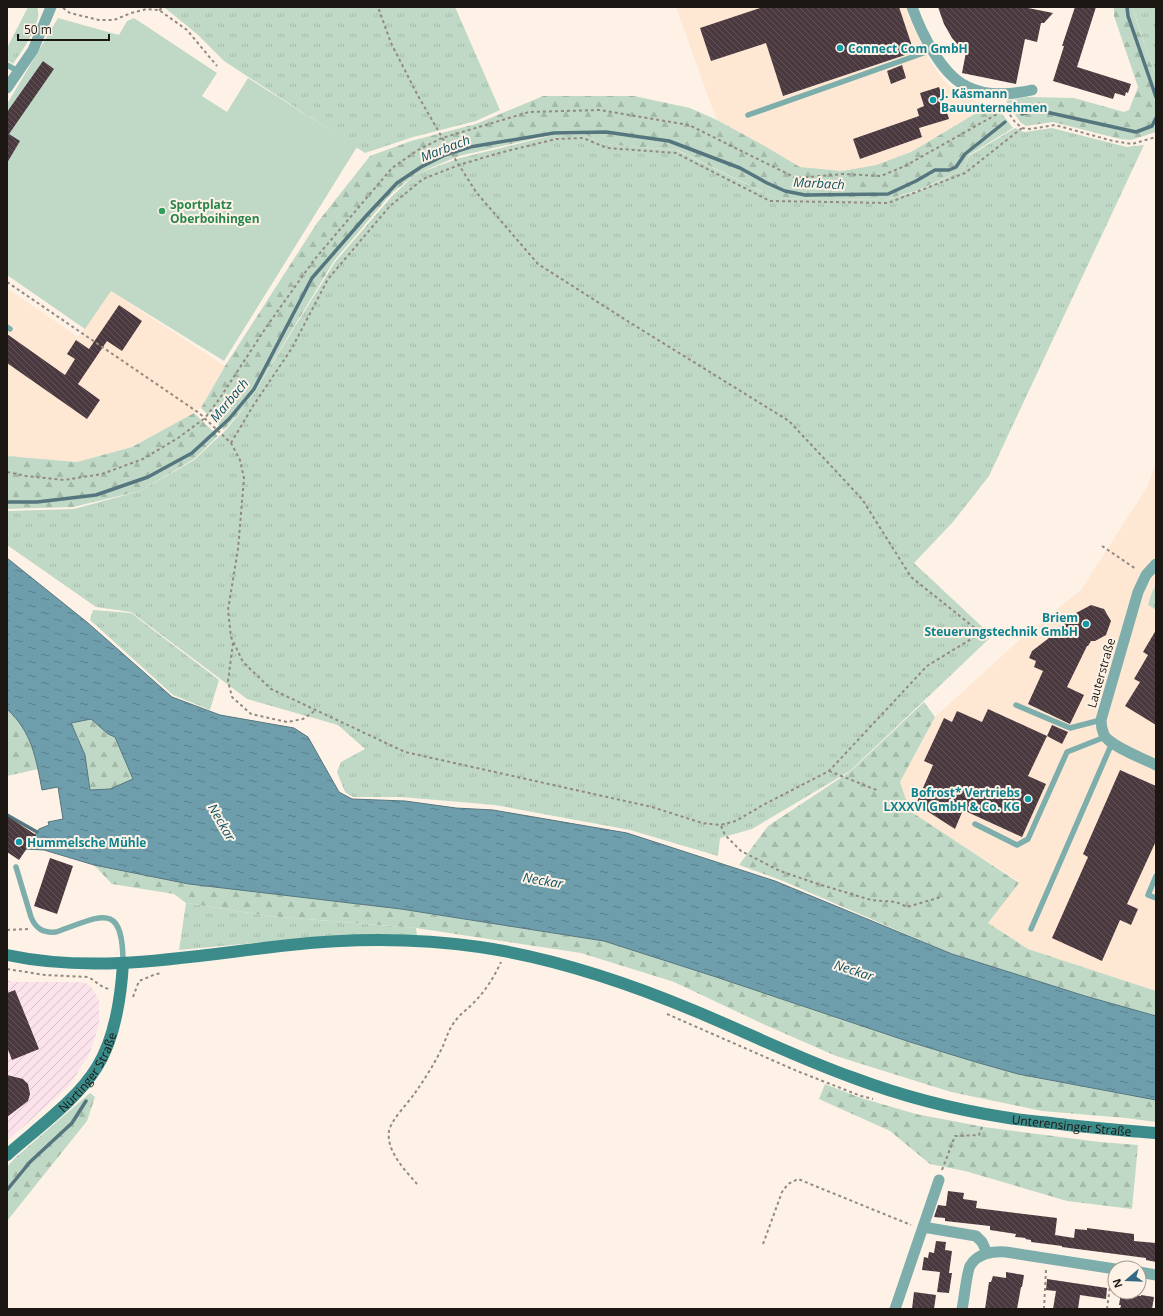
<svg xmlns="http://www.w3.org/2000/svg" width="1163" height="1316" viewBox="0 0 1163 1316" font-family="'Open Sans',sans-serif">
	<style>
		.built { fill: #fee8d4 }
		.industrial { fill: url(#industrial-furrows) }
		.grass { fill: url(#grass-tufts) }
		.forest { fill: url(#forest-firs) }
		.park { fill: #c0d9c6 }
		.water { fill: url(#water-ripples); stroke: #55767e; fill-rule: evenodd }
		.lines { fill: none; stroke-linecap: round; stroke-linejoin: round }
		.stream { stroke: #55767e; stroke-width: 3.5 }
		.building { fill: url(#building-back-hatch) }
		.path { stroke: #928980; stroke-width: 2; stroke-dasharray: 3 3; stroke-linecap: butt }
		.lane { stroke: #7daeac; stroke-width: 5.5 }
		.street { stroke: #7daeac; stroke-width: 11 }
		.secondary { stroke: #3a8b89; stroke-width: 12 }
		.culture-dot { fill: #0f9aa8; stroke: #fef2e6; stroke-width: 1.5 }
		.leisure-dot { fill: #2e9e5b; stroke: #fef2e6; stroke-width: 1.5 }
		.labels { text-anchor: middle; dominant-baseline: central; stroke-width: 4; stroke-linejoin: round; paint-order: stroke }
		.culture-label { font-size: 12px; font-weight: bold; fill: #0d838f; stroke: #fef2e6; text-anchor: start }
		.leisure-label { font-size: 12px; font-weight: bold; fill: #27864d; stroke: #fef2e6; text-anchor: start }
		.street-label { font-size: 12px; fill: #1c1712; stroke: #fef2e6 }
		.water-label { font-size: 13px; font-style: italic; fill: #0e5363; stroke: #fef2e6 }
	</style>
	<defs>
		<pattern id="industrial-furrows" width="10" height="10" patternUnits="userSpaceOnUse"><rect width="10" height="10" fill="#fce2eb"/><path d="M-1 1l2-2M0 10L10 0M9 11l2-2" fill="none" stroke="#d7c1c8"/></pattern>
		<pattern id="grass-tufts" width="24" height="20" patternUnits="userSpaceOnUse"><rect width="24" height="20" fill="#c0d9c6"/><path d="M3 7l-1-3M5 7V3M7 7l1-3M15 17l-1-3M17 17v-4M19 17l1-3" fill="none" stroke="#a4baa9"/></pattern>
		<pattern id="forest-firs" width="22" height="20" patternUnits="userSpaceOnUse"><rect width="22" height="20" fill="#c0d9c6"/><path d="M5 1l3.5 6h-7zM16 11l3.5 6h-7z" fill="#a4baa9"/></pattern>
		<pattern id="water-ripples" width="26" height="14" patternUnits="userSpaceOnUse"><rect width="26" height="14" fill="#6e9eac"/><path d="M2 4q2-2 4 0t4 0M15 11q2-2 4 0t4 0" fill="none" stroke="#5a808b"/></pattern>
		<pattern id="building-back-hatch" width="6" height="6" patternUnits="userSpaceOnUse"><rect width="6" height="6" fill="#4a3a40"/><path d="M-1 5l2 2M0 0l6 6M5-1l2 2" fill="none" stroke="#615358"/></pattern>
	</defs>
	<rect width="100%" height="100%" fill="#fef2e6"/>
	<path class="built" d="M676,7H906L908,15L929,59L944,81L962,96L996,106L983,109L911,152L876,165L842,171L800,167L763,145L717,120L711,105Z
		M7,288L78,337L111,291L225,366L201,408L194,413L132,447L77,462L7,456Z
		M1156,463V991L1028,949L987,923L1019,882L910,811L900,782L935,717L1017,642L1081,590L1147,487Z"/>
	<path class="industrial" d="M7,980L14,982H80L86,983L91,987L99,1000V1024L90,1053L76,1075L68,1087L7,1141Z"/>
	<path class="grass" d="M28,7H37C44,20 21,53 13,64L7,60V48Z
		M168,7H455L500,110L476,121L413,137L365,153L224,61L197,34L165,8Z
		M1134,7H1156V75L1149,57L1133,9Z
		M1015,128L1024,132L1052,128L1127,147L1144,145L989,476L953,522L914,563L992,636L850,771L752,829L720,838L718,856L630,830L495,805L401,797H353L345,792L337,772L341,762L365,749L338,725L247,699L131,612L96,607L7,545V511L74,509L140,491L194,460L225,431L247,404L335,262L392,196L416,174L460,158L553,135H587L602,144L676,150L775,198L884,200L919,191L964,169L969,156Z
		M1156,585V610L1148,605L1152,592Z
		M93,610L131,613L219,680L210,710L173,695L90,620Z
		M186,903L269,916L416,928L417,935H338L179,950Z"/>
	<path class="forest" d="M1114,7H1134L1133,10L1149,57L1156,75V132L1131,140L1120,139L1053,122L1026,126L1020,122L1006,101L1027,97L1074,98L1124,112L1129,110L1138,87L1114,16Z
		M543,96H634L690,108L717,120L763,145L800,167L842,171L876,165L911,152L983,109L996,106L1013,128L969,155L964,169L919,190L884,200L775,198L677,150L602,144L587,135L554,134L459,156L416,174L391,194L334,261L247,404L224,430L201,408L225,366L317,223L370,156L411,141L476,124Z
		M194,413L218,436L194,459L140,491L73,507L7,509V456L77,462L132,447Z
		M924,702L935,717L900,782L910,811L1019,883L988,923L1028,949L1156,991V1016L1085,996L952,954L783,881L739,865L768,826L851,771Z
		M7,709C24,725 34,746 38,769L7,776Z
		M91,719L108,734L115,737L133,779L110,789L90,790L85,755L71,723Z
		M94,865L189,884L401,909L604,941L713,976L910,1042L979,1063L1018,1074L1156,1100V1122L1126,1118L1042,1111L951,1092L836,1056L763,1024L674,982L581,953L416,928L269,916L186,903L174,894L112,884Z
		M825,1084L861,1098L916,1114L984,1127L1100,1142L1138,1145L1132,1209L1067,1201L965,1171L930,1164L890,1131L819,1099Z
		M90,1093L95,1097L87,1121L7,1221V1167L15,1158Z"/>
	<path class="park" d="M58,18L119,35L127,21L134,18L217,73L202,96L227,112L248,78L357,147L224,361L111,291L85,329L7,275V104Z"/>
	<path class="water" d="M7,558L88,623L172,697L220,715L294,728L308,737L339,792L352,799L405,801L456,808L493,810L627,833L775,881L952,954L1085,996L1156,1016V1100L1018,1074L979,1063L910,1042L713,976L604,941L401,909L189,884L94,865L44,850L26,849L39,829L49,825L48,822L63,819L58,787L42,790C36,758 32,732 7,709ZM91,719L108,734L115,737L133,779L110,789L90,790L85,755L71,723Z"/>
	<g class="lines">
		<path class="stream" d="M1127,7L1128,16L1156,97
			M1022,114L1037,110L1136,132L1152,126L1156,118
			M7,502H37L96,495L148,477L192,453L229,419L254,389L312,278L366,216L397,183L421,167L445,155L470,147L554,133L606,132L669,141L740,168L767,183L785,191L805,195L888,194L916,181L935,170H949L956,167L965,154L1005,122
			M7,815L37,832
			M7,1190L30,1162L72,1123L86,1101"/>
	</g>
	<path class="building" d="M763,7H899L914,52L783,96L766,43L711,61L700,28Z
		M938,7H1023L1053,13L1044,23H1041L1037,42L1025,39L1016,84L962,73L967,47L958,45L952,38L944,24Z
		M1075,7H1096L1077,67L1131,84L1128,93L1126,92L1125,96L1115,93L1113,99L1053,81L1064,46H1062Z
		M43,61L54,69L9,134L20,141L7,163V112Z
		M902,65L906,78L891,84L887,71Z
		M939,87L949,119L919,128L922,137L860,159L853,139L919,116L917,109L924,106L920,93Z
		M119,305L142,321L122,351L107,341L78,384L100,400L87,419L7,363V334L65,375L75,359L67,354L76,340L89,349Z
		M1091,605L1104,609L1111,621L1106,635L1095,641H1091L1088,646H1087L1067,687L1084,695L1070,724L1028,704L1043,671L1034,667L1036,661L1029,658L1032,651L1062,628L1060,627L1076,613Z
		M1156,630V725L1125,706L1140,682L1134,679L1148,655L1143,652Z
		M988,709L1047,736L1028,776L1046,784L1022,837L963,810L955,829L916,804L933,765L924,761L944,718L952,722L957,711L982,722Z
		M1052,725L1068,732L1062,744L1047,736Z
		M1120,770L1156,786V841L1127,904L1138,909L1131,925L1120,920L1102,961L1052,938L1088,857L1083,854Z
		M7,816L36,835L19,860L7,852Z
		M50,858L73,866L57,914L34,906Z
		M15,990L39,1049L12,1060L7,1047V993Z
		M7,1075L23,1079L28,1084L30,1094L28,1101L7,1117Z
		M948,1191L964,1193L963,1199L977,1201L976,1208L1057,1218L1055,1235L1074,1238L1075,1229L1087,1230V1228L1134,1234V1241L1156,1243V1262L1146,1260V1258L1062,1247V1246L1031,1242V1240L1025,1239L1026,1238L1015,1237L1016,1234L990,1230V1226L945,1221V1218L934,1217L938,1205L946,1206Z
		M936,1241L946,1242L945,1250L952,1251L949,1273H952L949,1293L937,1292L940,1272L922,1270L924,1257L928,1258L929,1252L934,1253Z
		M1006,1272L1024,1275L1022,1287H1021L1017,1309H985L989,1282H991L993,1276L1006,1278Z
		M1047,1279L1107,1288L1106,1299L1080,1295L1078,1309H1053L1056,1291L1046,1290Z
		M914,1292L936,1295L934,1309H912Z
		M1121,1293L1141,1296V1295L1154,1297L1152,1309H1120L1121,1305H1119Z"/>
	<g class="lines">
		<path class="path" d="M63,8L70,13L99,20H114L131,13L147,9L159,10L187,30L217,66
			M159,10L165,7
			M1003,105L1015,122L1022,128L1030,129L1055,125L1113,141L1132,144L1156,137
			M7,282L199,413L231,443L240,460L244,478L238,549L228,610L231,637L243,662L271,689L405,752L652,807L702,823L720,825L736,821L763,805L829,771L927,666L981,633L911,577L862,499L789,421L629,322L538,264L476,192L447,146L417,94L391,43L378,7
			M231,443L253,406L292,348L328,279L390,206L423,179L459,165L499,153L556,139L583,138L607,148L676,153L770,201L888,203L965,173L1022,128
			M7,472L26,476L64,480L102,474L143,459L178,438L205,418L220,398L267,326L314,260L392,168L418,150L442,138L529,112L600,110L689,125L796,178L843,174L881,176L905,166L1006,109
			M1102,546L1136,569
			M233,643L228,681L232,697L251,714L287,722L303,719L316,710
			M829,771L879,791
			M721,826L725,835L741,851L780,871L818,884L871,900L896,902L907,907L941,897
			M7,930L29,929
			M7,969L45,975L88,977C96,981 101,988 110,989
			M133,997L139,981L156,974L162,973
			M667,1014L797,1071L861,1096L873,1099
			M942,1170L955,1136L979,1135L983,1124
			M417,1184C405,1170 386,1151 389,1131C391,1120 408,1103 415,1093C424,1080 433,1066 440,1052C445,1043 447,1033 453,1024C459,1014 471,1007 478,998C488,987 495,975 501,962
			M763,1244L782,1192L788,1184L798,1179L911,1225
			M1044,1309L1046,1269
			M1107,1309L1111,1279"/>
		<path class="lane" d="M7,65L18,71
			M748,115L932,50
			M7,327L10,329
			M1016,705L1070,728L1101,720
			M975,824L1017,845L1028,839L1067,752L1105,737
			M16,867L31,917C36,929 43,933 56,932C100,917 123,899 123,963
			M1156,876L1148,895L1156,898
			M1031,929L1112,743"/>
		<path class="street" d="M912,7C921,32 941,74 966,86C987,97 1010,95 1032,90
			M7,88L33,50L51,7
			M1156,564L1146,575L1138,592L1101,720C1101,726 1102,730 1104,735C1110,746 1144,759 1156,765
			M923,1227L939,1180
			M1139,1272L1156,1275
			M895,1309L923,1227L976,1236L982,1242L987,1253
			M962,1309C964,1300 967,1271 970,1266C977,1253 994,1251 1006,1252L1115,1269"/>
		<g class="secondary">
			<path id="s1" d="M7,955C101,975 196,955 290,945C353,938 417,938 480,947C554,958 626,982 695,1011C748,1033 800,1059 854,1078C902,1096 952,1109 1003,1117C1024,1121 1046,1122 1067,1125C1097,1128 1126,1131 1156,1133"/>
			<path id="s2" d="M7,1155C36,1129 77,1100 97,1067C115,1038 121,997 123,963"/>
		</g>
	</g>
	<g class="culture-dot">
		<circle cx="840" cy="48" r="4"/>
		<circle cx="933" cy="100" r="4"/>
		<circle cx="1086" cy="624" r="4"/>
		<circle cx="1028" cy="799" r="4"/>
		<circle cx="19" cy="842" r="4"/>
	</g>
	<circle class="leisure-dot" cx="162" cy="211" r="4"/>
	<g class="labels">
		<g class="culture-label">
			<text x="848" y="48">Connect Com GmbH</text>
			<text x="941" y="93">J. Käsmann<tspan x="941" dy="14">Bauunternehmen</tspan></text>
			<text x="1078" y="617" text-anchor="end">Briem<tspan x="1078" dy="14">Steuerungstechnik GmbH</tspan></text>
			<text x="1020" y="792" text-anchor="end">Bofrost* Vertriebs<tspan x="1020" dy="14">LXXXVI GmbH &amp; Co. KG</tspan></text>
			<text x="27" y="842">Hummelsche Mühle</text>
		</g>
		<g class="leisure-label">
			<text x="170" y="204">Sportplatz<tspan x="170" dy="14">Oberboihingen</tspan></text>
		</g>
		<g class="street-label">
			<text transform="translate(1101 673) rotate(-74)">Lauterstraße</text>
			<text stroke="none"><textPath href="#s2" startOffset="117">Nürtinger Straße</textPath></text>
			<text stroke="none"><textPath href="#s1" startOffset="1096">Unterensinger Straße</textPath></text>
		</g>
		<g class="water-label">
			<text transform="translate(445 148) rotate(-21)">Marbach</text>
			<text transform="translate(819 183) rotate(3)">Marbach</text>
			<text transform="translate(229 400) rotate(-50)">Marbach</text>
			<text transform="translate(222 822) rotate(60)">Neckar</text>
			<text transform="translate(543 880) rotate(10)">Neckar</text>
			<text transform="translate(854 970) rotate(18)">Neckar</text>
		</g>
	</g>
	<rect width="1163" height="1316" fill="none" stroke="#1c1712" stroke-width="16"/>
	<g transform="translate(1127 1280) rotate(251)"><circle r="19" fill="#fef2e6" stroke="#a49a91"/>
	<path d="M0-3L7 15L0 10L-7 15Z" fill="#336884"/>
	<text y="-6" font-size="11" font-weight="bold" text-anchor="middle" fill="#1c1712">N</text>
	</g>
	<path d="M18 34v6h91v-6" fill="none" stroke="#1c1712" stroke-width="2"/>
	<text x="24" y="34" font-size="12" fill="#1c1712" stroke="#fef2e6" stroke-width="3" paint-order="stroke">50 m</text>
</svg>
